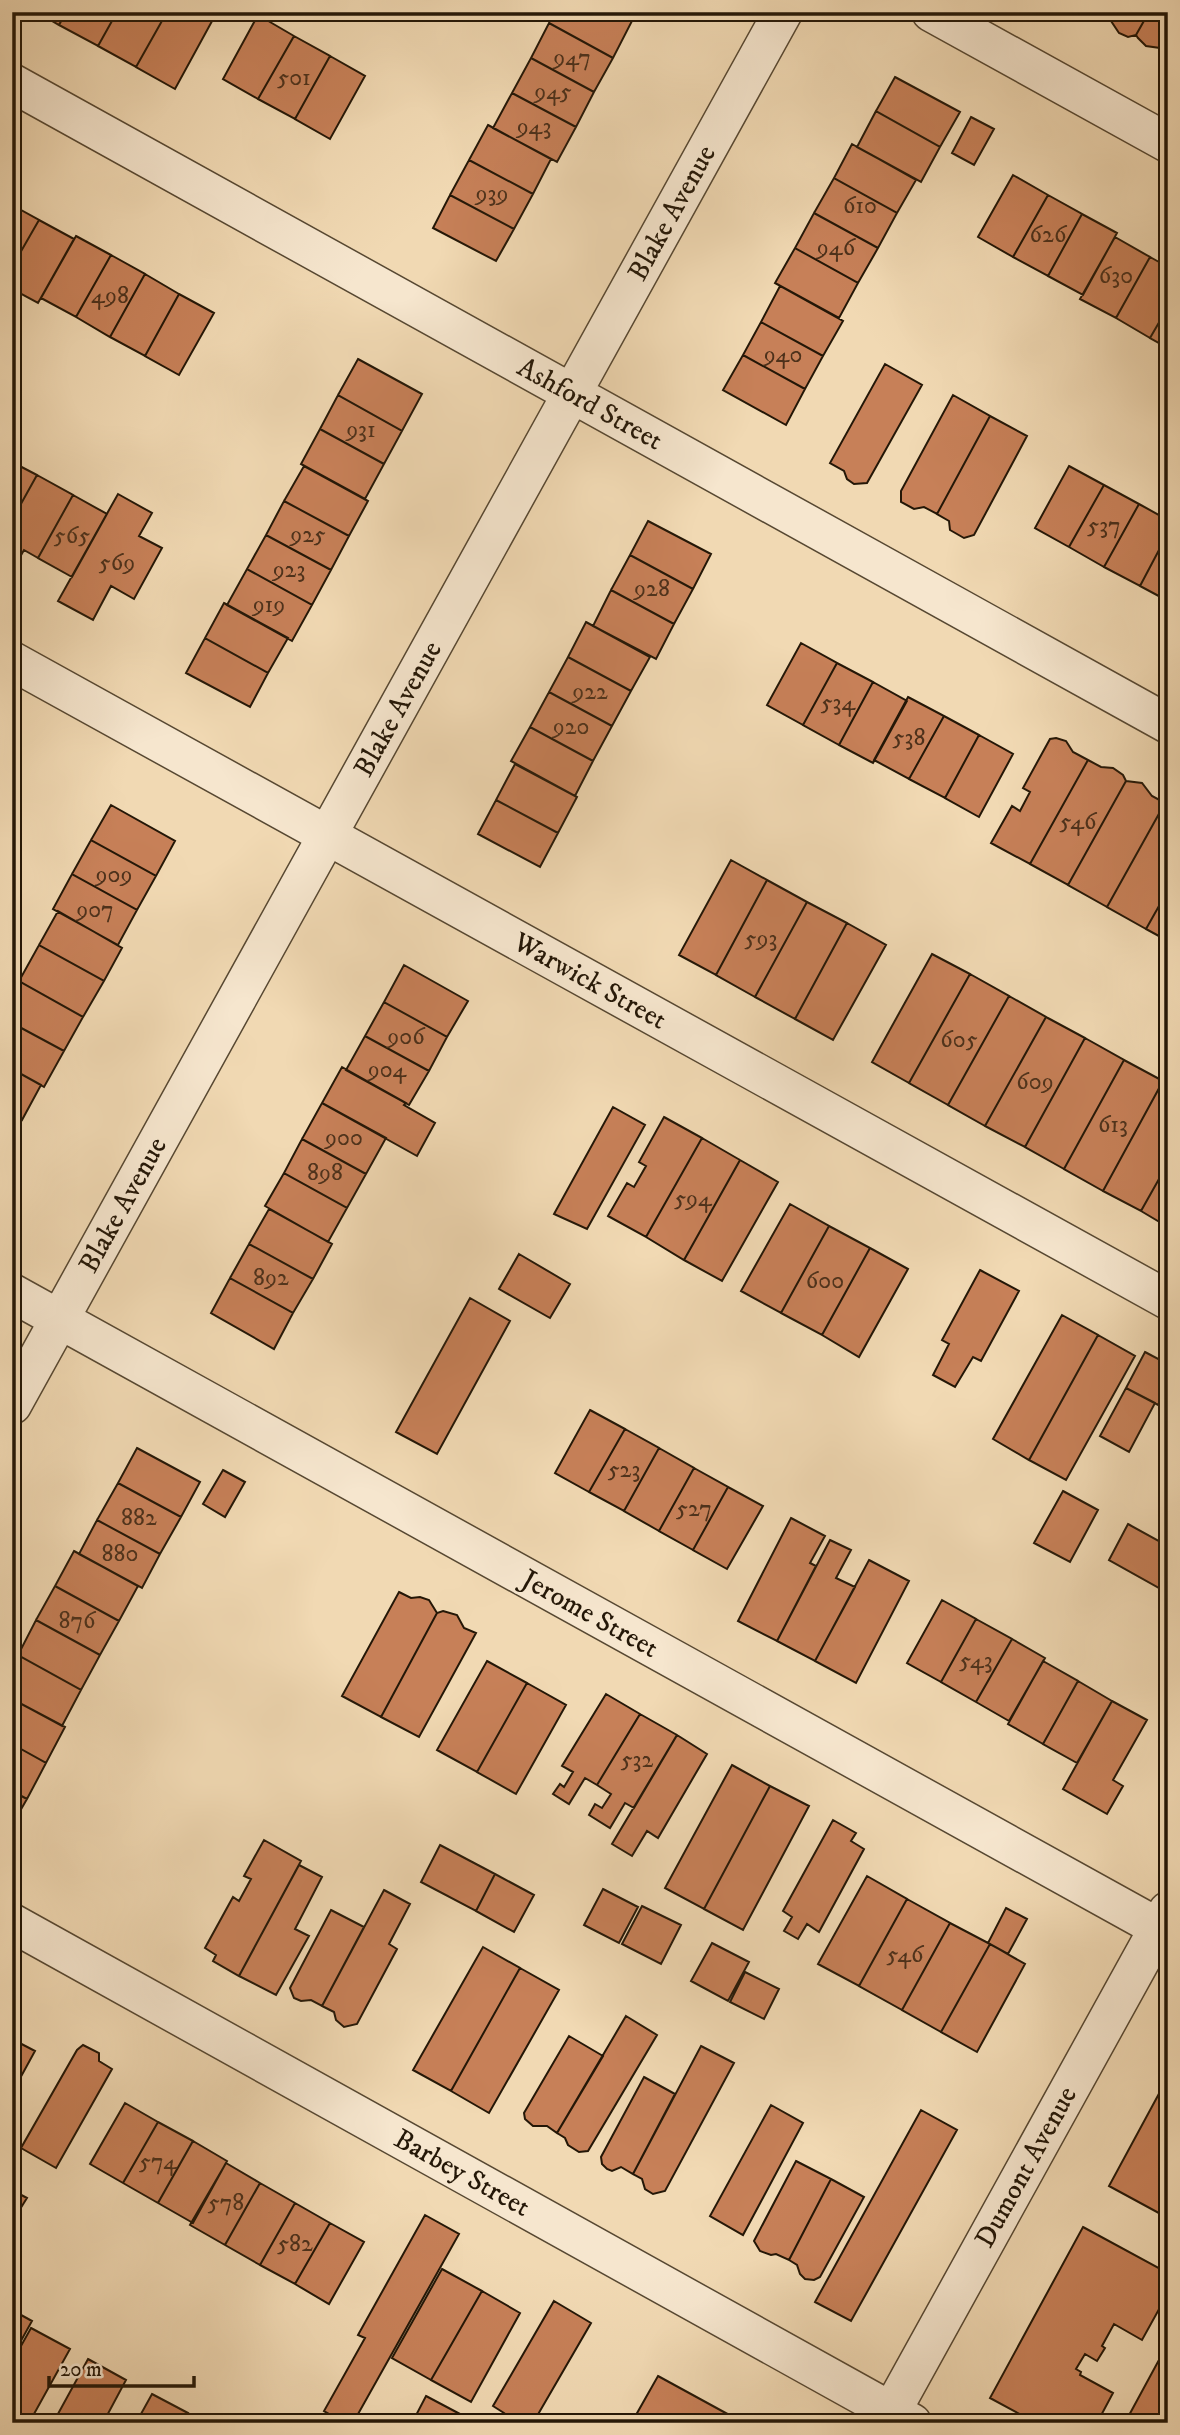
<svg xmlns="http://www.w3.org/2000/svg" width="1180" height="2435" viewBox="0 0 1180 2435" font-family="'IM FELL DW Pica',serif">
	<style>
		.building { fill: #c78058; stroke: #241707; stroke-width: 2 }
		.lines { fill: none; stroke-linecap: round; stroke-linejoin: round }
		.minor-casing { stroke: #574832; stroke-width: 41 }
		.minor { stroke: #f6e6ce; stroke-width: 38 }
		.labels { text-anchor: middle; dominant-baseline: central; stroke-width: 5; stroke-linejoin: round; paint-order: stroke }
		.number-label { font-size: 24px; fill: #4d311b }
		.street-label { font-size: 28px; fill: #241707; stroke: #f6e6ce }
	</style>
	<rect width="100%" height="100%" fill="#f1d9b3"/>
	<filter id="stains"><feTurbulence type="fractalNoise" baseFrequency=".00286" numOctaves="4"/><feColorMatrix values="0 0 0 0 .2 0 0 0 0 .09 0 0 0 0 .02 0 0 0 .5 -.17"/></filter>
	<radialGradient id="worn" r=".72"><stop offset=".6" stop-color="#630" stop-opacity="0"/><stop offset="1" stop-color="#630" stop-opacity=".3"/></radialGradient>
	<path class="building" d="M37,12H66L59,25Z
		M66,12H117L98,46L59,25Z
		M117,12H167L136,67L98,46Z
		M167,12H217L175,89L136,67Z
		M555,12H617L632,21L613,58L549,23Z
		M1149,12L1136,35L1128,37L1119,33L1111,21L1097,13Z
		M1149,12H1168V52L1160,48L1146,46L1138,38L1136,35Z
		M258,15L294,36L258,99L223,79Z
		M549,23L613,58L594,92L531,58Z
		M294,36L330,56L295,119L258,99Z
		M330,56L365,76L330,139L295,119Z
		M531,58L594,92L576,127L512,93Z
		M895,77L960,112L940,147L876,111Z
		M512,93L576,127L557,162L493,128Z
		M876,111L940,147L921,182L857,147Z
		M971,117L994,129L974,165L952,153Z
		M488,125L551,159L533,194L469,160Z
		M852,144L916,180L897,213L834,178Z
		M469,160L533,194L514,229L450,195Z
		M1013,175L1048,195L1013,257L978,237Z
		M834,178L897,213L878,248L814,213Z
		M450,195L514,229L496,261L433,228Z
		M1048,195L1082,214L1048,276L1013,257Z
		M12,205L39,220L12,267Z
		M814,213L878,248L858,283L795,248Z
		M1082,214L1117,233L1083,295L1048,276Z
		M39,220L74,239L38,303L12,289V267Z
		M76,236L111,255L76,317L41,298Z
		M1115,237L1150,257L1116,318L1080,299Z
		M795,248L858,283L839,318L775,283Z
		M111,255L145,274L110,337L76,317Z
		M1150,257L1168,267V307L1150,338L1116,318Z
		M145,274L179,294L145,356L110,337Z
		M780,286L843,321L823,356L761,322Z
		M179,294L214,313L179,375L145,356Z
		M1168,307V348L1150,338Z
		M761,322L823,356L805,389L743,355Z
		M743,355L805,389L786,425L723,390Z
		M358,359L422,394L402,431L338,395Z
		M885,364L922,385L867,483L854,484L847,479L844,471L830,463Z
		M338,395L402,431L384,464L320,429Z
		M953,395L990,416L937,514L924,507L914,509L901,502V491Z
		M990,416L1027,436L974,535L964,538L950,530L949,521L937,514Z
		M320,429L384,464L365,499L301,464Z
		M12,462L37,475L12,520Z
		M304,466L368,501L349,536L284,501Z
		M1069,466L1104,485L1069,547L1035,528Z
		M37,475L73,495L38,558L24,550L12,571V520Z
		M1104,485L1139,504L1104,567L1069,547Z
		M118,494L152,513L139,536L162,548L134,599L111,586L93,620L58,601Z
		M73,495L107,514L72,577L38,558Z
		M284,501L349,536L331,570L266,535Z
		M1139,504L1168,520V533L1140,586L1104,567Z
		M648,521L711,554L693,589L630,555Z
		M1168,533V601L1140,586Z
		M266,535L331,570L312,605L247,569Z
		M630,555L693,589L674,624L611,590Z
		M247,569L312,605L292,641L227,605Z
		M611,590L674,624L656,659L593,626Z
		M224,603L288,638L268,673L205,638Z
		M586,622L650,657L631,691L568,657Z
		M205,638L268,673L250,707L186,673Z
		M801,643L837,663L803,725L767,705Z
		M568,657L631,691L612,726L549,692Z
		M837,663L873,682L839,745L803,725Z
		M873,682L907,701L873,763L839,745Z
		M549,692L612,726L593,761L530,727Z
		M908,697L944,716L909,779L874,760Z
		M944,716L979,735L945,798L909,779Z
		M530,727L593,761L575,796L511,761Z
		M979,735L1013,754L979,817L945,798Z
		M1056,738L1066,741L1073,752L1088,760L1030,864L991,843L1012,806L1020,811L1030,792L1023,788L1050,739Z
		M1088,760L1101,767L1113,768L1123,775L1126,781L1068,885L1030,864Z
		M515,764L577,797L558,833L496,800Z
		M1126,781L1142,783L1152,796L1165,803L1107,907L1068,885Z
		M496,800L558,833L540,867L478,834Z
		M1165,803L1168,805V890L1146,929L1107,907Z
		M111,805L175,841L156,876L91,840Z
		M91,840L156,876L137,910L72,874Z
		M731,860L767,880L716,975L679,955Z
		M72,874L137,910L118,945L53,909Z
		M767,880L807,902L755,997L716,975Z
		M1168,890V941L1146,929Z
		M807,902L847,923L795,1019L755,997Z
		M58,911L122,948L104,981L39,945Z
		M847,923L886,945L833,1040L795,1019Z
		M39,945L104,981L83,1017L19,981Z
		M932,954L970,974L909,1083L872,1062Z
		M404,965L468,1001L447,1037L384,1002Z
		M970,974L1009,996L948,1105L909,1083Z
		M19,981L83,1017L64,1051L12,1023V993Z
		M1009,996L1046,1017L985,1126L948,1105Z
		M384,1002L447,1037L429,1071L365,1036Z
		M1046,1017L1085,1038L1025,1147L985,1126Z
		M12,1023L64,1051L44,1087L12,1069Z
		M365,1036L429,1071L409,1105L346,1070Z
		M1085,1038L1124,1060L1064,1169L1025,1147Z
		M1124,1060L1163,1081L1103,1191L1064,1169Z
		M342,1067L406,1103L404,1105L435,1123L417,1156L322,1103Z
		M12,1069L41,1085L22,1120L12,1114Z
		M1163,1081L1168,1084V1163L1141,1211L1103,1191Z
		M322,1103L386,1138L366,1174L302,1139Z
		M613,1107L645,1125L587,1229L554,1214Z
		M664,1117L702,1138L646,1237L608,1216L627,1183L634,1187L646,1166L639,1162Z
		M702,1138L740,1160L684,1260L646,1237Z
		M302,1139L366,1174L347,1208L284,1173Z
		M740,1160L778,1182L722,1281L684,1260Z
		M1168,1163V1227L1141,1211Z
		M284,1173L347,1208L328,1242L265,1206Z
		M790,1204L829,1226L781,1313L741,1291Z
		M269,1209L332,1244L313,1279L249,1244Z
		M829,1226L870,1248L822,1335L781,1313Z
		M249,1244L313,1279L293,1313L230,1278Z
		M870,1248L908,1269L859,1357L822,1335Z
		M519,1254L570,1284L550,1318L499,1289Z
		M980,1270L1019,1291L981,1361L973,1357L955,1387L933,1375L949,1344L942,1340Z
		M230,1278L293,1313L274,1349L211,1313Z
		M470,1298L510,1321L437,1454L396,1432Z
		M1062,1315L1098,1335L1029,1460L993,1439Z
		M1098,1335L1135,1356L1066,1480L1029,1460Z
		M1145,1352L1168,1364V1388L1158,1405L1126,1388Z
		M1126,1388L1155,1403L1129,1452L1100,1436Z
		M590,1410L625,1429L589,1492L555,1473Z
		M625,1429L659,1448L624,1511L589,1492Z
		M137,1448L200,1482L181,1517L118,1483Z
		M659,1448L694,1468L659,1531L624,1511Z
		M694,1468L728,1487L693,1550L659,1531Z
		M223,1470L245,1482L225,1517L203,1504Z
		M118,1483L181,1517L160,1554L97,1520Z
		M728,1487L763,1506L727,1569L693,1550Z
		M1063,1491L1098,1510L1070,1562L1034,1543Z
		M791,1518L825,1536L810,1563L816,1566L777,1641L738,1621Z
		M97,1520L160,1554L142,1588L79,1554Z
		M1128,1524L1168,1546V1593L1109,1560Z
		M830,1540L851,1550L836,1578L855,1587L815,1661L777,1641Z
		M74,1551L138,1586L119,1621L55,1586Z
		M869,1560L909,1581L856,1683L815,1661Z
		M55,1586L119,1621L100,1655L36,1620Z
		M399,1592L411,1598L420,1597L429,1600L437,1613L381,1717L342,1696Z
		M942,1600L976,1619L941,1682L907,1663Z
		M443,1611L457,1615L464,1628L476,1633L419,1737L381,1717L437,1613Z
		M976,1619L1012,1639L976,1702L941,1682Z
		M36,1620L100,1655L81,1690L18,1655Z
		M1012,1639L1045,1658L1009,1721L976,1702Z
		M18,1655L81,1690L62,1726L12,1699V1664Z
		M487,1661L527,1683L477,1772L437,1750Z
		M1043,1661L1078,1681L1043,1744L1008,1724Z
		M1078,1681L1112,1701L1077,1763L1043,1744Z
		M527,1683L566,1705L516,1794L477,1772Z
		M606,1694L640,1714L597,1785L585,1778L569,1804L553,1794L560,1784L564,1787L573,1772L562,1766Z
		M12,1699L65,1727L46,1763L12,1744Z
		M1112,1701L1147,1720L1113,1780L1123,1786L1107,1814L1063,1789Z
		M640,1714L677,1735L634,1808L625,1803L610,1828L589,1815L595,1804L602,1808L611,1794L597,1785Z
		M677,1735L707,1754L658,1838L647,1831L632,1856L612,1844Z
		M12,1744L46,1763L27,1799L12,1791Z
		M732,1765L770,1786L704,1909L665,1888Z
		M770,1786L809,1806L743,1930L704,1909Z
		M12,1791L27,1799L12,1825Z
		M833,1820L856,1833L851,1841L864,1849L819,1932L807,1924L798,1939L784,1931L792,1917L783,1911Z
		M264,1840L301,1861L239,1976L213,1961L216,1955L205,1948L233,1897L239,1901L251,1879L244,1876Z
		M440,1845L495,1874L476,1911L421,1882Z
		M299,1865L322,1877L295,1929L309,1936L276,1995L239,1976Z
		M495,1874L534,1895L514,1932L476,1911Z
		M867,1876L907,1899L859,1986L818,1964Z
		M603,1889L638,1907L619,1943L584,1925Z
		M384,1890L410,1904L389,1944L397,1949L357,2024L344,2027L336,2020L334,2012L322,2006Z
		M907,1899L950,1923L902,2010L859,1986Z
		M642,1906L681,1925L661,1964L622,1944Z
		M1006,1908L1027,1919L1008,1954L988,1943Z
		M331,1910L364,1927L322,2006L311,2000L301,2001L294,1998L290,1988Z
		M950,1923L990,1944L941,2032L902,2010Z
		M712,1943L749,1962L728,2001L691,1981Z
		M990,1944L1025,1964L977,2052L941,2032Z
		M483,1947L520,1968L451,2091L413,2070Z
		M520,1968L559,1990L489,2113L451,2091Z
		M745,1972L779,1989L764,2019L730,2002Z
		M626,2016L657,2035L588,2151L579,2152L568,2145L565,2138L557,2133Z
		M569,2036L603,2056L557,2133L547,2126H533L525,2119L524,2113Z
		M12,2039L35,2051L12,2093Z
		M83,2045L99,2053V2061L112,2069L56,2168L21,2148L77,2050Z
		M701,2046L734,2063L665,2191L653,2194L645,2189L642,2179L633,2174Z
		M644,2077L675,2094L633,2174L621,2167L612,2171L607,2169L602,2164L601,2157Z
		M1168,2077V2218L1109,2186Z
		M125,2103L158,2122L123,2183L90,2164Z
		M771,2105L803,2123L743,2235L710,2216Z
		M921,2110L957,2130L851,2321L815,2302Z
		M158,2122L193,2141L158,2203L123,2183Z
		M193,2141L227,2161L193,2223L158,2203Z
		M796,2161L831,2179L789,2260L776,2254L771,2255L760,2251L754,2241Z
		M226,2163L260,2183L225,2245L190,2225Z
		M831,2179L864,2197L820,2277L814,2280L805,2279L800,2274L797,2265L789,2260Z
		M260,2183L295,2203L260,2265L225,2245Z
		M12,2190L27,2198L12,2222Z
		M295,2203L330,2223L295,2284L260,2265Z
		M425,2215L459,2234L353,2423H345L324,2411L365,2338L358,2335Z
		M330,2223L364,2242L329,2304L295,2284Z
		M1083,2227L1168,2273V2293L1142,2340L1114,2324L1102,2346L1105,2348L1097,2361L1085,2354L1076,2369L1081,2372L1080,2375L1113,2393L1097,2423H1036L990,2398Z
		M442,2269L482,2291L431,2380L392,2358Z
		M482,2291L520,2313L471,2402L431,2380Z
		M554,2301L591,2323L533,2423H498L504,2413L493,2406Z
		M12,2310L32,2321L12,2357Z
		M31,2328L70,2349L29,2423H12V2362Z
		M1160,2358L1168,2362V2423H1133L1127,2419Z
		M88,2359L126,2380L103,2423H53Z
		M658,2376L744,2423H650L636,2415Z
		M152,2394L188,2413L182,2423H136Z
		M426,2396L460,2414L455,2423H412Z"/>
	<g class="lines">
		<g class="minor-casing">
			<path id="minor" d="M931,12L1168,143
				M12,83L1168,724
				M12,661L1168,1300
				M12,1293L1168,1933
				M12,1405L783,12
				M12,1923L912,2423
				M885,2423L1168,1911"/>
		</g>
		<use href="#minor" class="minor"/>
	</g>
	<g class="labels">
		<g class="number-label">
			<text x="572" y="58">947</text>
			<text x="294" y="78">501</text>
			<text x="553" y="92">945</text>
			<text x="534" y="127">943</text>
			<text x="492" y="194">939</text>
			<text x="860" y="206">610</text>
			<text x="1048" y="235">626</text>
			<text x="836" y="248">946</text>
			<text x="1116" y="276">630</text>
			<text x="110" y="296">498</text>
			<text x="783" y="355">940</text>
			<text x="361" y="430">931</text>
			<text x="1104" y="526">537</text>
			<text x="308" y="535">925</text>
			<text x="72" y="536">565</text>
			<text x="117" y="563">569</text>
			<text x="289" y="570">923</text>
			<text x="652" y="589">928</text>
			<text x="269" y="605">919</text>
			<text x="590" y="692">922</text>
			<text x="838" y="703">534</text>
			<text x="571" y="727">920</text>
			<text x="909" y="738">538</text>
			<text x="1078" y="822">546</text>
			<text x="114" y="875">909</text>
			<text x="95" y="910">907</text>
			<text x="761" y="939">593</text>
			<text x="406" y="1037">906</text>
			<text x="959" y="1040">605</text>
			<text x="387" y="1070">904</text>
			<text x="1035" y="1082">609</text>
			<text x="1113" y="1125">613</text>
			<text x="344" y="1138">900</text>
			<text x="325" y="1173">898</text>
			<text x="693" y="1199">594</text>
			<text x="271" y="1278">892</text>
			<text x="825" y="1281">600</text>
			<text x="624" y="1470">523</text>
			<text x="694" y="1509">527</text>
			<text x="139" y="1518">882</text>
			<text x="120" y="1554">880</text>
			<text x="77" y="1621">876</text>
			<text x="976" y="1661">543</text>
			<text x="637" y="1760">532</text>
			<text x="905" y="1955">546</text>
			<text x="158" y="2162">574</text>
			<text x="226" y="2203">578</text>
			<text x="295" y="2244">582</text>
		</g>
		<g class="street-label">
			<text transform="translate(672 213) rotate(-61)">Blake Avenue</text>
			<text transform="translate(590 404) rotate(29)">Ashford Street</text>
			<text transform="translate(398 709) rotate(-61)">Blake Avenue</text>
			<text transform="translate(590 981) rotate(29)">Warwick Street</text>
			<text transform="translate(123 1205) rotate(-61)">Blake Avenue</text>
			<text transform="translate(590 1614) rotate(29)">Jerome Street</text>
			<text transform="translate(1026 2167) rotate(-61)">Dumont Avenue</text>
			<text transform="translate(462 2173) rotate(29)">Barbey Street</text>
		</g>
	</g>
	<rect width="1180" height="2435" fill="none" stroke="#f1d9b3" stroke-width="42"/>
	<rect x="14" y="14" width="1152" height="2407" fill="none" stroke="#241707" stroke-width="3.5"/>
	<rect x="21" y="21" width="1138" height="2393" fill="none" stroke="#241707" stroke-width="2"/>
	<path d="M49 2376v10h145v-10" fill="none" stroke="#241707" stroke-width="3.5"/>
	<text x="60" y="2376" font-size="21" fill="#241707" stroke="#f6e6ce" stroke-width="5" paint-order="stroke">20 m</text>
	<rect width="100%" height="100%" filter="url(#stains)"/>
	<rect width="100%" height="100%" fill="url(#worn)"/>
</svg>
